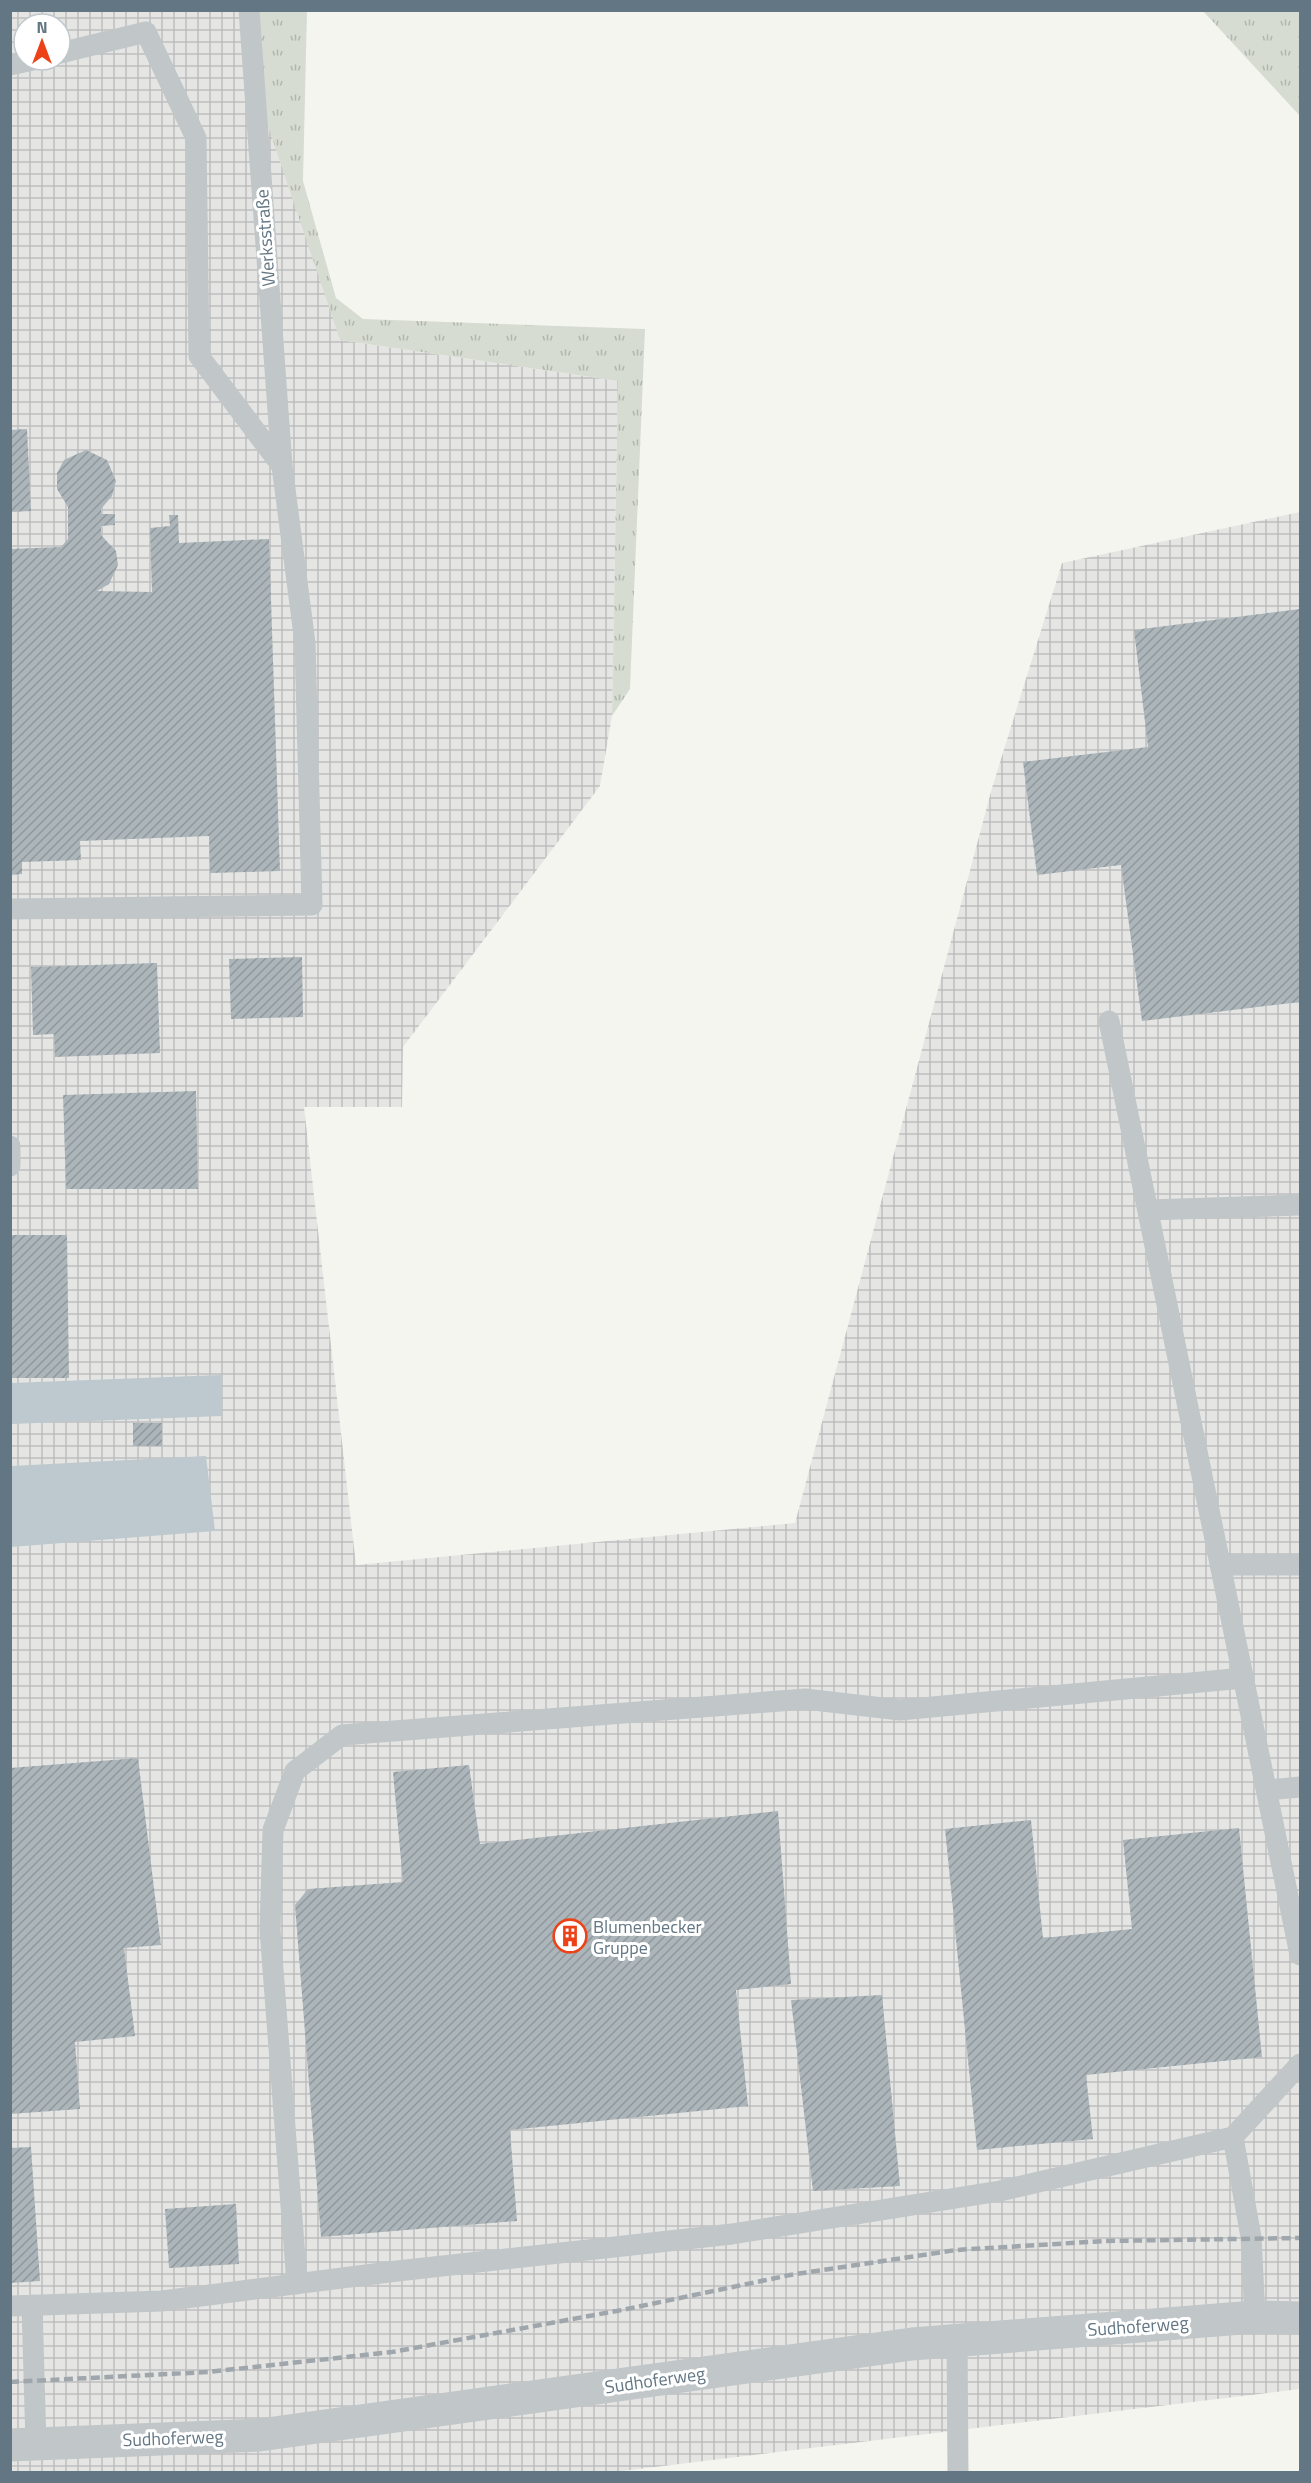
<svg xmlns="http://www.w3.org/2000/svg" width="1311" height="2483" viewBox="0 0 1311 2483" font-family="'Titillium Web',sans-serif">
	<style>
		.industrial { fill: url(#industrial-grid); fill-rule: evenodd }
		.grass { fill: url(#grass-tufts) }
		.water { fill: #bdc9ce }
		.building { fill: url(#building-hatch) }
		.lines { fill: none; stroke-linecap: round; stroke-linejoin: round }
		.lane { stroke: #c1c6c8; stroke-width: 21 }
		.street { stroke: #c1c6c8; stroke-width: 33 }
		.rail { stroke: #9fa7ac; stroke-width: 4.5; stroke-dasharray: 9 4.5; stroke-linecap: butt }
		.labels { text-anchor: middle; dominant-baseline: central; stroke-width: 6; stroke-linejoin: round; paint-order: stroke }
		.street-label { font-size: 18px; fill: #627683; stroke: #fff }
		.poi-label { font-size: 18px; fill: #627683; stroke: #fff; text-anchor: start }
	</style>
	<defs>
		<pattern id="industrial-grid" width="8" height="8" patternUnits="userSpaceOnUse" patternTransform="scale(1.5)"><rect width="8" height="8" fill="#e5e6e4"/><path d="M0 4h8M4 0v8" fill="none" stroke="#bdbfbe"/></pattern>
		<pattern id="grass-tufts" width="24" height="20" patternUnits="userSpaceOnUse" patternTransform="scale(1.5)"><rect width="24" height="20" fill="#d6dcd1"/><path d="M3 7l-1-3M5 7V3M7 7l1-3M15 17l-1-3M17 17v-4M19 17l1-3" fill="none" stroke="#b1b7af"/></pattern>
		<pattern id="building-hatch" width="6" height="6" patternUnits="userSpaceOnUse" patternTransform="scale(1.5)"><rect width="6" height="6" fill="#acb5b9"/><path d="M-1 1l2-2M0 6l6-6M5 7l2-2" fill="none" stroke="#8f989c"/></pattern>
	</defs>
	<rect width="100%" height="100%" fill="#f5f5f0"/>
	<path class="industrial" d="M11,11H259L340,340L618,381L612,716L600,786L403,1047L402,1107H304L356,1565L795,1523L992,788L1062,563L1300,512V2389L614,2472H11ZM24,24H60V60H24Z"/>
	<path class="grass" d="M259,11H307L303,181L336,298L363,319L645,329L630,689L612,716L618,381L340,340L262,108Z
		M1203,11H1300V116Z"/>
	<path class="water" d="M221,1375L222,1416L11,1424V1383Z
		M206,1456L215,1531L11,1547V1466Z"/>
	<path class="building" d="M27,429L31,511L10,512V430Z
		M86,450L107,460L116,481L112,496L101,509V514H115V525L101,526V535L116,551L118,565L109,584L97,591L152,592L150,528L170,526L169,515H178L179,543L269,539L280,871L210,873L209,836L80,841L81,860L22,862V874L10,875V549L61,547L68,539V507L57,489V473L64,460Z
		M1300,609V1002L1142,1021L1121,865L1037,875L1023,762L1148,747L1134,630Z
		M302,957L303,1017L231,1019L229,959Z
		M157,963L160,1053L55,1057L54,1034L33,1035L31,967Z
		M196,1091L198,1189H66L63,1095Z
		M10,1235H67L69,1378H10Z
		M133,1423H162V1446H133Z
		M138,1758L161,1945L124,1948L135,2036L75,2042L80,2109L10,2114V1768Z
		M469,1765L480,1844L778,1811L791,1984L736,1990L748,2106L510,2130L517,2221L321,2237L295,1905L308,1889L403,1882L393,1772Z
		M1031,1820L1043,1938L1132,1929L1123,1840L1239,1828L1262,2057L1086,2075L1093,2139L977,2150L945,1829Z
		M882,1995L900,2186L813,2191L791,2000Z
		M31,2147L40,2281L10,2283V2148Z
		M236,2204L239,2264L169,2268L165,2209Z"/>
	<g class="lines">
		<path class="lane" d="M60,53L146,32L196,138L199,356L281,465
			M10,65L33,60
			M10,909L312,905L305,643L282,466L249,10
			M1109,1021L1300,1955
			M10,1146V1166
			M1148,1210L1300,1205
			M1220,1565H1300
			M1267,1790L1300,1787
			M1233,2137L1300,2064
			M297,2284L270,1930L273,1830L295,1771L342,1735L805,1699L900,1710L1244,1678
			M32,2305L36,2444
			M10,2306L162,2301L397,2271L732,2234L1000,2191L1233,2137L1251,2237L1255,2317
			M957,2339L958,2472"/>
		<path class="street" d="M10,2445L260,2435L912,2344L1255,2317L1300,2318"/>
		<path class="rail" d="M10,2382L208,2372L392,2352L622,2310L790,2275L956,2250L1105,2241L1300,2238"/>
	</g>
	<defs>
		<g id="building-ring" transform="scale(1.725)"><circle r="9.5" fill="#fff" stroke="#ed4218" stroke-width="1.5"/><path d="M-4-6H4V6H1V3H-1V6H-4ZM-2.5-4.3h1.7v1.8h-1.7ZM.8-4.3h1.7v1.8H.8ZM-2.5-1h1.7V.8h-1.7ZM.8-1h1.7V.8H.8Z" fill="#ed4218"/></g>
	</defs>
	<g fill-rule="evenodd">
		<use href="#building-ring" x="570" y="1936"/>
	</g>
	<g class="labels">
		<g class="street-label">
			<text transform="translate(265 238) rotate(-94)">Werksstraße</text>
			<text transform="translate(1138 2326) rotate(-4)">Sudhoferweg</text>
			<text transform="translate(655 2380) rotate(-8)">Sudhoferweg</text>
			<text transform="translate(173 2438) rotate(-2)">Sudhoferweg</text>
		</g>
		<g class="poi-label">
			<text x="593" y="1926">Blumenbecker<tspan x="593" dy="21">Gruppe</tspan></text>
		</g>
	</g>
	<rect width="1311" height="2483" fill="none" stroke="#627683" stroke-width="24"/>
	<g transform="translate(42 42)"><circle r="28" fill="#ffffff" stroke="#c0c8cd" stroke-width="1.5"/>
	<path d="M0-4.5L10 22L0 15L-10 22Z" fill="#ed4218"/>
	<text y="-9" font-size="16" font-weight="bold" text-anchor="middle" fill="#627683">N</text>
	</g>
</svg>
